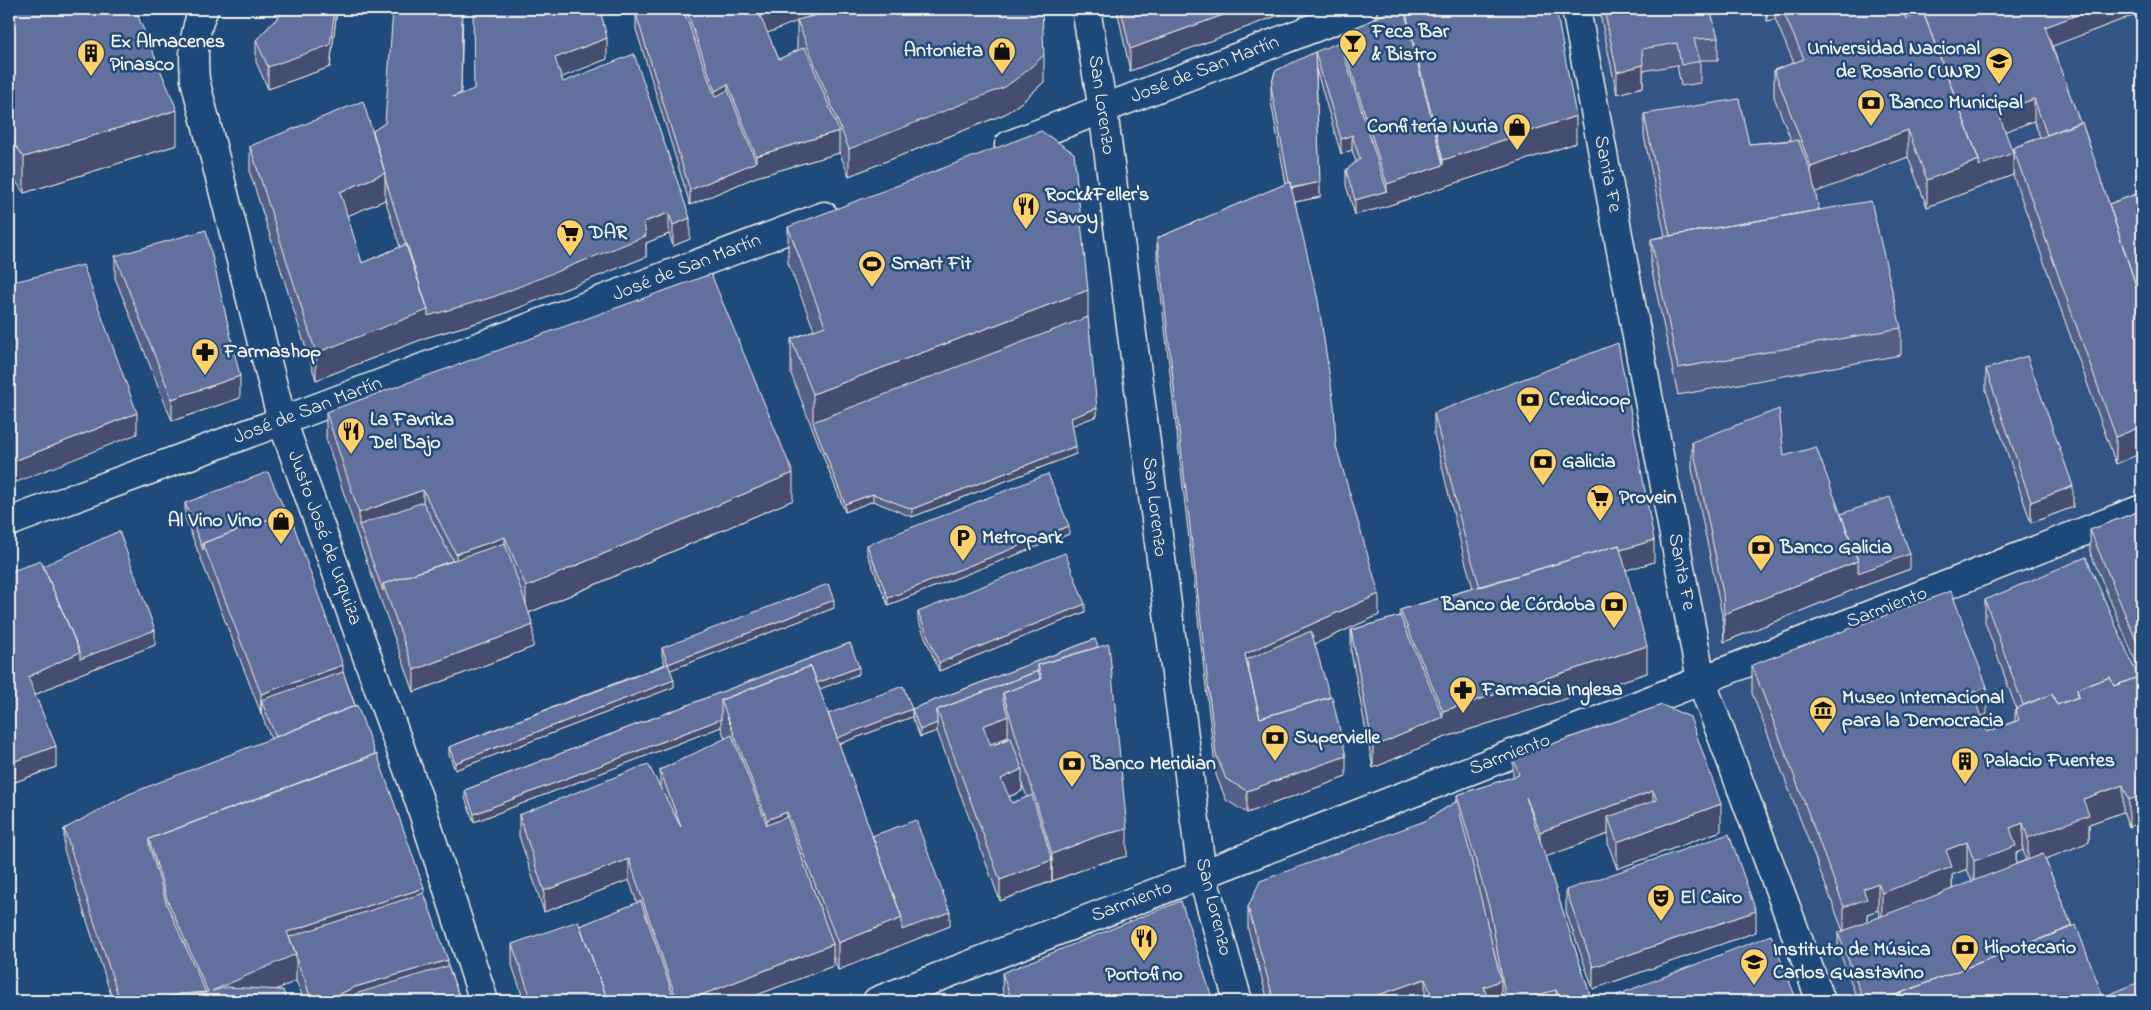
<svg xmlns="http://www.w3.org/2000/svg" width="2151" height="1010" viewBox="0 0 2151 1010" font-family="'Indie Flower',sans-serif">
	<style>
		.built { fill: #335585 }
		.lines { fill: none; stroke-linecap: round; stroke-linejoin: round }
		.street-casing { stroke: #f4f1e8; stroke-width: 31 }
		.secondary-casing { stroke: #f4f1e8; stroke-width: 31 }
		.street { stroke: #1f4a7a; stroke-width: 28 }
		.secondary { stroke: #1f4a7a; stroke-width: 28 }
		.wall { fill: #546088; stroke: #f4f1e8; fill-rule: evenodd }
		.shaded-wall { fill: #454e6f; stroke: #f4f1e8 }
		.building { fill: #62709e; stroke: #f4f1e8 }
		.labels { text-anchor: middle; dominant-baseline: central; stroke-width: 5; stroke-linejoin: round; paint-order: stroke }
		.poi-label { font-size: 20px; font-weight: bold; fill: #f4f1e8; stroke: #1f4a7a; text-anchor: start }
		.street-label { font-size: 20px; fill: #f4f1e8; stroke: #1f4a7a }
	</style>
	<rect width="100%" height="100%" fill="#1f4a7a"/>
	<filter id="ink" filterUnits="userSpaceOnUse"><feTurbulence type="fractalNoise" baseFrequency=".02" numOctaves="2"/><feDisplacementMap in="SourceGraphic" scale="10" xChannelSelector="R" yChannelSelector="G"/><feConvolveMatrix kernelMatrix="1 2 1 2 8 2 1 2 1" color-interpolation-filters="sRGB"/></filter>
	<g filter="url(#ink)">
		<path class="built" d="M1576,9H2142V1001H1821L1701,680Z"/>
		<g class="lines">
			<g class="street-casing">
				<path id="street" d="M204,9C193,32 193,55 195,80L282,421L419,800L484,1001
					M1009,145L1363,9
					M9,522L282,421L824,216
					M877,1001L2142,509"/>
			</g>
			<g class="secondary-casing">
				<path id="secondary" d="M1086,9L1103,110L1202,875L1238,1001
					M1576,9L1701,680L1821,1001"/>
			</g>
			<use href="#street" class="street"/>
			<use href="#secondary" class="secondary"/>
		</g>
		<path class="wall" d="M9,9L177,145L24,193L15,180H9Z
			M286,9H370L369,13L337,10L330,67L268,89L256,62V40Z
			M463,9L461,94L607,59L561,77L563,82L690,239L673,246L669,234L646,243V257L493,318L428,337L316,380L250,173V146L373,131L385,123ZM385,199L400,247L362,263L347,216L385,200Z
			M650,9H828L802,19L1044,82L1023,101L1005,114L849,176L839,152V153L756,177L690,205L636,29V14ZM797,21V47L798,50L779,59L767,33Z
			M1117,9H1295L1130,71Z
			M1395,9H1556L1576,143L1387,206L1355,215L1346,185V170L1356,162L1352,150L1341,154L1316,69L1320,197L1295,202L1336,446L1379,615L1315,644L1346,777L1247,813L1226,800L1216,775L1157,260V238L1286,184L1271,102V87L1275,71L1340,42V35Z
			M1599,9H1710L1718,38V60H1700V83L1681,86L1677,65L1643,71V87L1617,94Z
			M1764,9H1903L1906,19L1914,16L1912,9H2142V12L2052,46L2109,204L2142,192L2116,464L2013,175V148L2040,137L2034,121L2005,131L2013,175L1927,207L1908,157L1815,192L1819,210L1901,328V355L1678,395L1651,266V239L1665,236L1644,136V114L1749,144L1791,140L1774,97V70L1794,63L1775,19L1767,21Z
			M788,227L1088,317L1097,416L1072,425L1076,454L912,517L873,501L845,512L791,374V339L814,330L788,263Z
			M115,256L240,398L172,421L115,278Z
			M1986,369L2073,507L2031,523L1986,390Z
			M326,412L793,500L529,613L533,647L414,692L359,540L326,439Z
			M1434,413L1654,562L1626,570L1647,673L1443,738L1373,768L1351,652V630L1400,616V610L1473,588L1464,557L1434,434Z
			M1692,442L1784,456L1841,514L1910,569L1858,588L1724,642L1723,620L1692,469Z
			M185,503L343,672L424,893L448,966L461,1001H305L296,981L277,989L287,1001H113L64,850V829L271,739L185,518Z
			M2142,510L2140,672L2090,552V530Z
			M1069,534L888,605L867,553V545Z
			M9,572L155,645L80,674L35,695L56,767L15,782L9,766Z
			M1985,600L2138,677L2142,682V822L2129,827L2123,812L2089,824V842L2045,859L2072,927L2103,997L2142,1001H1858L1838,948V933L1843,931L1752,693V665L1987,714L1981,716L1987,732L2015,721V709L2016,708L1985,622ZM2023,850L2026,860L2016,864V853ZM1967,869L1972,882L1952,889V875ZM1878,910L1880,917L1867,922V914Z
			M834,608L670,670L674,687L455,770L449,755V747L665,664L662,656V648Z
			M918,612H1085L939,671L918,620Z
			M1095,639L1127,856L1098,864L1000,901L937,731L920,737L912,717V709ZM1008,736V738L991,746L990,744L1008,737ZM1022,784L1027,797L1012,803L1009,797L1022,791Z
			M850,643L859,674L819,689L828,714L912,717L839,744L872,836L950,926L838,970L833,957V966L741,1001H524L512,965V944L580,926L637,903L629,880L544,912L519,836V815L660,786V770L725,739L721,727L474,822L465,798V790Z
			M1662,705L1721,831L1617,869L1608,844V834L1545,857L1592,1001H1425V1000L1422,1001H1268L1248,929V907L1425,821L1457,801V795L1513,777V758Z
			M1566,890L1756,932L1593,989L1566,912Z
			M1002,973L1213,1001H1003Z"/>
		<path class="shaded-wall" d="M335,9H337L330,67L268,89V67Z
			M760,9H828L760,36Z
			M1239,9H1295L1130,71V49Z
			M1767,9H1775V19L1767,21Z
			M2093,9H2142V12L2045,49V27Z
			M607,38V59L555,80V58Z
			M1044,55V82L1023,101L1005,114L849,176V149Z
			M1643,65V87L1617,94V72Z
			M728,84V105L715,112V91Z
			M2034,99V121L1998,134V112Z
			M177,110V145L24,193V157Z
			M1576,116V143L1387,206L1355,215V200L1387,191V184L1443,165V160Z
			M1908,130V157L1811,194V167Z
			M839,131V153L756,177L690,205V190L756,162V156Z
			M1352,135V150L1341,154V139Z
			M2013,153V175L1927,207V180L1979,160Z
			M385,173V200L340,219V192Z
			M1320,182V197L1290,203V189Z
			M669,213V234L646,243V257L493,318L428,337L316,380V353L644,222Z
			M690,218V239L673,246V225Z
			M1088,290V325L813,422V394Z
			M240,376V398L172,421V399Z
			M1097,408V416L1071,426V418Z
			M137,413V434L9,485V463Z
			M2142,426V453L2116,464V437Z
			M1076,446V454L912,517V509Z
			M793,473V500L526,614V587Z
			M2073,486V507L2031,523V502Z
			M423,490V517L359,525V513Z
			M873,494V501L845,512V504Z
			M1069,526V534L888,605V598Z
			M505,537V564L456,582V554Z
			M1654,540V562L1481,613V592Z
			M1910,554V569L1858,588L1724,642V614L1858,561Z
			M1379,594V615L1248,674L1245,654Z
			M834,600V608L668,671V664Z
			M1085,604V612L939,671V663Z
			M533,625V647L414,692V670Z
			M155,630V645L80,674L28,698V677L80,652Z
			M1647,646V673L1443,738L1373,768V747L1443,717V711Z
			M2142,649V670L2140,672V650Z
			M343,665V687L261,700V715V694Z
			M859,667V674L730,724L727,717Z
			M674,680V687L455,770V763Z
			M1987,687V714L1972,720V693Z
			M912,709V717L831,747V740Z
			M1008,716V737L983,747V726Z
			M721,719V727L474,822V814Z
			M937,723V731L920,737V730Z
			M56,746V767L15,782V761Z
			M1346,756V777L1247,813V791Z
			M1022,769V791L1001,800V779Z
			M2123,785V812L2089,824V842L2028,866V838L2083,799Z
			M1653,791V818L1608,817V834L1540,859V832Z
			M2142,795V822L2129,827V800Z
			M1721,804V831L1617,869V842Z
			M787,812V839L767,847V820Z
			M2023,823V850L2016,853V873L1974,888V861L2010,828Z
			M1127,829V856L1098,864L1052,881V854L1098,836Z
			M1967,842V869L1952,875V894L1882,920V893L1946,850Z
			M629,859V880L544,912V891Z
			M1052,860V881L1000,901V880Z
			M1878,883V910L1867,914V926L1844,934V907L1863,889Z
			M424,888V915L296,956V981L250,1001L212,991L287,932Z
			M1756,911V932L1593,989V967Z
			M950,912V926L838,970V943L902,918Z
			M833,944V966L741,1001H686Z
			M448,960V981L355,994V1001H324L355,987Z
			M1425,979V1000L1422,1001H1378V995Z
			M1501,980V1001H1484V987Z
			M1556,990V1001H1527V998Z"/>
		<path class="building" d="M9,9H135L177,110L24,157L15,145H9Z
			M286,9H335L330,45L268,67L256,40Z
			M393,9H462L461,93L453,97L474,89L473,9H600L607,38L555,58L563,82L634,54L690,218L673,225L669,213L644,222L646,236L493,297L428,316V310L406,245L385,178V173L373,131L385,123Z
			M650,9H683L715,97L728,90L756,162L690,190L636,14Z
			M686,9H757L779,59L805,47L839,131L756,156L728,84L715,91Z
			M841,9H1042L1044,55L1023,74L1005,87L849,149L797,20Z
			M1121,9H1239L1130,49Z
			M1395,9H1404L1443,165L1387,184L1340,35Z
			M1405,9H1556L1576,116L1443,160Z
			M1604,9H1710L1718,38L1694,39L1700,61L1681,65L1677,43L1642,49L1643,65L1617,72Z
			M1782,9H1903L1906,19L1923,12L1979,160L1927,180L1908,130L1811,167L1774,70L1804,59Z
			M1920,9H2093L2045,27L2080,122L2047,135L2034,99L1998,112L2013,153L1979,166V160L1923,12L1921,13Z
			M1340,42L1387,191L1355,200L1346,170L1360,159L1352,135L1341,139L1315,52Z
			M1315,52L1320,182L1291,188L1290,182H1289L1271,87L1275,71Z
			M1739,99L1749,144L1798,140L1811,172L1819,210L1670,236L1644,114Z
			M363,101L385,173L340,192L362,263L407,244L428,310L316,353L250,146Z
			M2082,122L2142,304V426L2116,437L2013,148Z
			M1041,131L1074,153L1088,290L813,394L791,339L825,326L788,227Z
			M1290,182L1318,300L1334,405L1336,446L1379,594L1245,654L1260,718L1332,697L1346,756L1247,791L1226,779L1216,754L1157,238Z
			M2142,192V304L2109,204Z
			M1871,201L1901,328L1678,368L1651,239Z
			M206,230L240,376L172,399L115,256Z
			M83,265L137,413L9,463V283Z
			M711,274L793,473L526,587L505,537L456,554L423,490L359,513L326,412Z
			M1088,317L1097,408L1071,418L1076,446L912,509L873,494L845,504L813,422Z
			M1618,343L1654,540L1621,550L1619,545L1480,587L1464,535L1434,413Z
			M2027,356L2073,486L2031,502L1986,369Z
			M1779,409L1784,456L1816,447L1858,561L1724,614L1723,593L1692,442Z
			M268,472L286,513L203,543V550L185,503Z
			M1048,474L1069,526L888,598L867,545Z
			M1890,497L1910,554L1858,573V561L1841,514Z
			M423,502L453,561L383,584V591L359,525Z
			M2142,510V649L2140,650L2090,530Z
			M289,512L343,665L261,694L203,543Z
			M119,531L155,630L80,659V652L43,566Z
			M505,543L533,625L414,670L383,584Z
			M1619,545L1647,646L1443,711L1400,610Z
			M1065,553L1085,604L939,663L918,612Z
			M2086,557L2138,677L2114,686L2110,677L2077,689L2078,697L2057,705L2052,694L2023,705L1985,600Z
			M41,561L80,652L28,677L56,746L15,761L9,745V572Z
			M828,584L834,600L668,664L662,648Z
			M1951,591L1987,687L1972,693L1987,732L2019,720L2015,709L2052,694L2057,705L2079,697L2077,689L2110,677L2114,686L2140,676L2142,682V795L2129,800L2123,785L2083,799L2089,815L2028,838L2023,823L2010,828L2016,846L1974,861L1967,842L1946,850L1952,867L1882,893L1878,883L1863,889L1867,899L1844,907L1752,665Z
			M1400,616L1443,717L1373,747L1351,630Z
			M1311,631L1330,697L1260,718L1246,660Z
			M1095,639L1098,647L1038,665V671L937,710V723L920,730L912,709Z
			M850,643L859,667L817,683L811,666L721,700V719L474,814L465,790Z
			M1109,644L1127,829L1098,836L1052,854L1003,693L1042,679L1038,665Z
			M668,664L674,680L455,763L449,747Z
			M811,666L902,918L838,943L787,812L767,820L721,700Z
			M1038,671L1041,679L1003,693V699L1008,716L983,726L991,746L1011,738L1022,769L1001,779L1012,803L1032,795L1052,860L1000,880L937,710Z
			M343,672L355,706L276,737L261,700Z
			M903,686L912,709L837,738L828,714Z
			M357,705L375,754L149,839V845L167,905L206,993L180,994L153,1001H120L64,829L129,794Z
			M1662,705L1690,717L1721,804L1617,842L1608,817L1657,800L1653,791L1540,832L1526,797L1592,1001H1561L1556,990L1527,998L1528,1001H1506L1490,910L1457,795L1519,775L1513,758Z
			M732,735L767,825L787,817L833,944L686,1001H677L629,859L544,891L519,815L648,764L681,827L660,770Z
			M377,754L424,888L287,932L296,954L212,991L227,987L283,990L287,1001H153L180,994L208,992L167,899L149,839Z
			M1457,801L1501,980L1484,987L1488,1001H1434L1425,979L1378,995L1380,1001H1274L1248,907L1260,881L1425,821Z
			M916,820L950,912L902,930V918L872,836Z
			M1729,834L1756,911L1593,967L1566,890Z
			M2043,854L2072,927L1880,1001H1864L1838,933Z
			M424,893L448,960L355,987L324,1001H311L305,980L296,959V954L289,937Z
			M641,901L675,1001H608L580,926Z
			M1181,901L1213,1001H1012L1002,973Z
			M578,921L608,1001H532L512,944Z
			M2076,925L2103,997L2142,981V1001H1880Z
			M1771,935L1797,1001H1619L1617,995Z
			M448,966L461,1001H358L355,994Z
			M935,997L936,1001H923Z"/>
	</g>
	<defs>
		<g id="bar-pin" transform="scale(1.4375)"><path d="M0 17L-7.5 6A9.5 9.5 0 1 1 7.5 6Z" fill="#ffd166" stroke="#1f4a7a"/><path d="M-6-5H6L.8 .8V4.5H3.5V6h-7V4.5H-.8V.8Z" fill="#111"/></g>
		<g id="shop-pin" transform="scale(1.4375)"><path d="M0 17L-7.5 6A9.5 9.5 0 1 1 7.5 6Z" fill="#ffd166" stroke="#1f4a7a"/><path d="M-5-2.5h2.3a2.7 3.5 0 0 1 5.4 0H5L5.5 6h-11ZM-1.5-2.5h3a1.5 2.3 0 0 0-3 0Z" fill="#111"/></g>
		<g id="building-pin" transform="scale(1.4375)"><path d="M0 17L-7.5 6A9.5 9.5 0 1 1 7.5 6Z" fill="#ffd166" stroke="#1f4a7a"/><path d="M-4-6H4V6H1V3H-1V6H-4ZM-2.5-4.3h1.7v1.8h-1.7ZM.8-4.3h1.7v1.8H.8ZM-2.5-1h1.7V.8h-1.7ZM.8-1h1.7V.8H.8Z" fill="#111"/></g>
		<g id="university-pin" transform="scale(1.4375)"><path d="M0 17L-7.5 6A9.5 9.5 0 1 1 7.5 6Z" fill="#ffd166" stroke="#1f4a7a"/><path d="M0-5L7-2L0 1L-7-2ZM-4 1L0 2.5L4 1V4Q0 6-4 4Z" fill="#111"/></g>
		<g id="bank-pin" transform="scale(1.4375)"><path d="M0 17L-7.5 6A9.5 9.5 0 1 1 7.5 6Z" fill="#ffd166" stroke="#1f4a7a"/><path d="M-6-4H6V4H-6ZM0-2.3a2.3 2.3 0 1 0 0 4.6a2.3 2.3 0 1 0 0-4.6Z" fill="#111"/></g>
		<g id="restaurant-pin" transform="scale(1.4375)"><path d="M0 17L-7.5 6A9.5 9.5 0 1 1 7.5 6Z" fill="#ffd166" stroke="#1f4a7a"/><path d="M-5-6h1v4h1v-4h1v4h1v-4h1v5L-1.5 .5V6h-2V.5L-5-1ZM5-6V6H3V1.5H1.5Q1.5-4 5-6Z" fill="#111"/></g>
		<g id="supermarket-pin" transform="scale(1.4375)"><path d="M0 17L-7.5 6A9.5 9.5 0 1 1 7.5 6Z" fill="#ffd166" stroke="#1f4a7a"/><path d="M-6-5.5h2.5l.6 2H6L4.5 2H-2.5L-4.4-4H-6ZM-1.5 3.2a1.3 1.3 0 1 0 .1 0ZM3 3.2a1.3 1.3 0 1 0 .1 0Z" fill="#111"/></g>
		<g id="stadium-pin" transform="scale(1.4375)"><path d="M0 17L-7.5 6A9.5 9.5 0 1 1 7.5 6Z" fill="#ffd166" stroke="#1f4a7a"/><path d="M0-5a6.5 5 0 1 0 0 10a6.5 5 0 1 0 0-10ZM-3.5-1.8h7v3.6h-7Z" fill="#111"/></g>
		<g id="pharmacy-pin" transform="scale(1.4375)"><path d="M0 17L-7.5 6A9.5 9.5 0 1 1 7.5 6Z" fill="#ffd166" stroke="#1f4a7a"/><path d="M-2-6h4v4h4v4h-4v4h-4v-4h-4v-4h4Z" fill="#111"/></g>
		<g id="parking-pin" transform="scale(1.4375)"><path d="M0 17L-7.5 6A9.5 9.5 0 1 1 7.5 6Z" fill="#ffd166" stroke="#1f4a7a"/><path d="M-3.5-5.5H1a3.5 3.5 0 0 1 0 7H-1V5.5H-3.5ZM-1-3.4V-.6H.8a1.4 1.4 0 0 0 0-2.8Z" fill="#111"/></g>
		<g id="museum-pin" transform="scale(1.4375)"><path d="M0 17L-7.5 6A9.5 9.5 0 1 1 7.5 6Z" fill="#ffd166" stroke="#1f4a7a"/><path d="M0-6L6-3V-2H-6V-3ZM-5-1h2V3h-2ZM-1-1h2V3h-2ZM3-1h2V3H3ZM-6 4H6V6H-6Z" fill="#111"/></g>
		<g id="theatre-pin" transform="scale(1.4375)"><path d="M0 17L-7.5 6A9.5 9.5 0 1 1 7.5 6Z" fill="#ffd166" stroke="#1f4a7a"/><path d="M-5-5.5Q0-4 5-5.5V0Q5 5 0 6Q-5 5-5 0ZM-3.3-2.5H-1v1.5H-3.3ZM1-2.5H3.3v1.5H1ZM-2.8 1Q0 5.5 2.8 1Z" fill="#111"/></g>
	</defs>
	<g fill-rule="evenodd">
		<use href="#bar-pin" x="1353" y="43"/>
		<use href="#shop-pin" x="1002" y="51"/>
		<use href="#building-pin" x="91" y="53"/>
		<use href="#university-pin" x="1999" y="61"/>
		<use href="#bank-pin" x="1871" y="103"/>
		<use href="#shop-pin" x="1517" y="127"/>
		<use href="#restaurant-pin" x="1026" y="206"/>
		<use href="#supermarket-pin" x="570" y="233"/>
		<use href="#stadium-pin" x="872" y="264"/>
		<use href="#pharmacy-pin" x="205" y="352"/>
		<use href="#bank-pin" x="1530" y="400"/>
		<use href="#restaurant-pin" x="351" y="431"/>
		<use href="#bank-pin" x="1543" y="462"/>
		<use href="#supermarket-pin" x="1600" y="498"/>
		<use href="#shop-pin" x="281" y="521"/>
		<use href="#parking-pin" x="963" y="538"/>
		<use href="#bank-pin" x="1761" y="548"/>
		<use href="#bank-pin" x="1614" y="605"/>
		<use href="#pharmacy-pin" x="1463" y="690"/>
		<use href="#museum-pin" x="1823" y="710"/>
		<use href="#bank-pin" x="1275" y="738"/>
		<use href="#building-pin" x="1965" y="761"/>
		<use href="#bank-pin" x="1072" y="764"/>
		<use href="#theatre-pin" x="1661" y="898"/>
		<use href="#restaurant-pin" x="1144" y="938"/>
		<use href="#bank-pin" x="1965" y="948"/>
		<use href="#university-pin" x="1754" y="962"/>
	</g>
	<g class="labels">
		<g class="poi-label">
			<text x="1372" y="32">Feca Bar<tspan x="1372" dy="23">&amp; Bistro</tspan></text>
			<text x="110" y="42">Ex Almacenes<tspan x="110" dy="23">Pinasco</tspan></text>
			<text x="1980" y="49" text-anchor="end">Universidad Nacional<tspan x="1980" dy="23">de Rosario (UNR)</tspan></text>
			<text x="983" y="51" text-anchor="end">Antonieta</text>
			<text x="1890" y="103">Banco Municipal</text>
			<text x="1498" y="127" text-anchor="end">Confitería Nuria</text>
			<text x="1045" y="195">Rock&amp;Feller's<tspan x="1045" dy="23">Savoy</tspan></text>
			<text x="589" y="233">DAR</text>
			<text x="891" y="264">Smart Fit</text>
			<text x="224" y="352">Farmashop</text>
			<text x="1549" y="400">Credicoop</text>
			<text x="370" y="420">La Favrika<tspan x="370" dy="23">Del Bajo</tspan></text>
			<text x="1562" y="462">Galicia</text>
			<text x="1619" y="498">Provein</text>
			<text x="262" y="521" text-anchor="end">Al Vino Vino</text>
			<text x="982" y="538">Metropark</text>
			<text x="1780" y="548">Banco Galicia</text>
			<text x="1595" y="605" text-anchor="end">Banco de Córdoba</text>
			<text x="1482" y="690">Farmacia Inglesa</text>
			<text x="1842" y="698">Museo Internacional<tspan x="1842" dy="23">para la Democracia</tspan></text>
			<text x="1294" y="738">Supervielle</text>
			<text x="1984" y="761">Palacio Fuentes</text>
			<text x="1091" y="764">Banco Meridian</text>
			<text x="1680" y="898">El Cairo</text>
			<text x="1984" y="948">Hipotecario</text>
			<text x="1773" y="950">Instituto de Música<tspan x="1773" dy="23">Carlos Guastavino</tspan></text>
			<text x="1144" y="975" text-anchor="middle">Portofino</text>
		</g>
		<g class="street-label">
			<text transform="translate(1205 70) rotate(-21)">José de San Martín</text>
			<text transform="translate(1101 105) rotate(82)">San Lorenzo</text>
			<text transform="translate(1607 174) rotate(79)">Santa Fe</text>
			<text transform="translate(687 268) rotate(-21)">José de San Martín</text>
			<text transform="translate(308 411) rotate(-21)">José de San Martín</text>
			<text transform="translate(1154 507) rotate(83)">San Lorenzo</text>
			<text transform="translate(324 538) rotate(70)">Justo José de Urquiza</text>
			<text transform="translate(1681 572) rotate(79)">Santa Fe</text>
			<text transform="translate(1887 608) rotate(-21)">Sarmiento</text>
			<text transform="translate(1510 755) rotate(-21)">Sarmiento</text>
			<text transform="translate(1132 902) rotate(-21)">Sarmiento</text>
			<text transform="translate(1213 907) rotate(76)">San Lorenzo</text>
		</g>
	</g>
	<rect width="2151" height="1010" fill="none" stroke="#1f4a7a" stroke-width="30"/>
	<rect x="15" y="15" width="2121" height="980" fill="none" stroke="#f4f1e8" stroke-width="2" filter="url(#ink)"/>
</svg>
